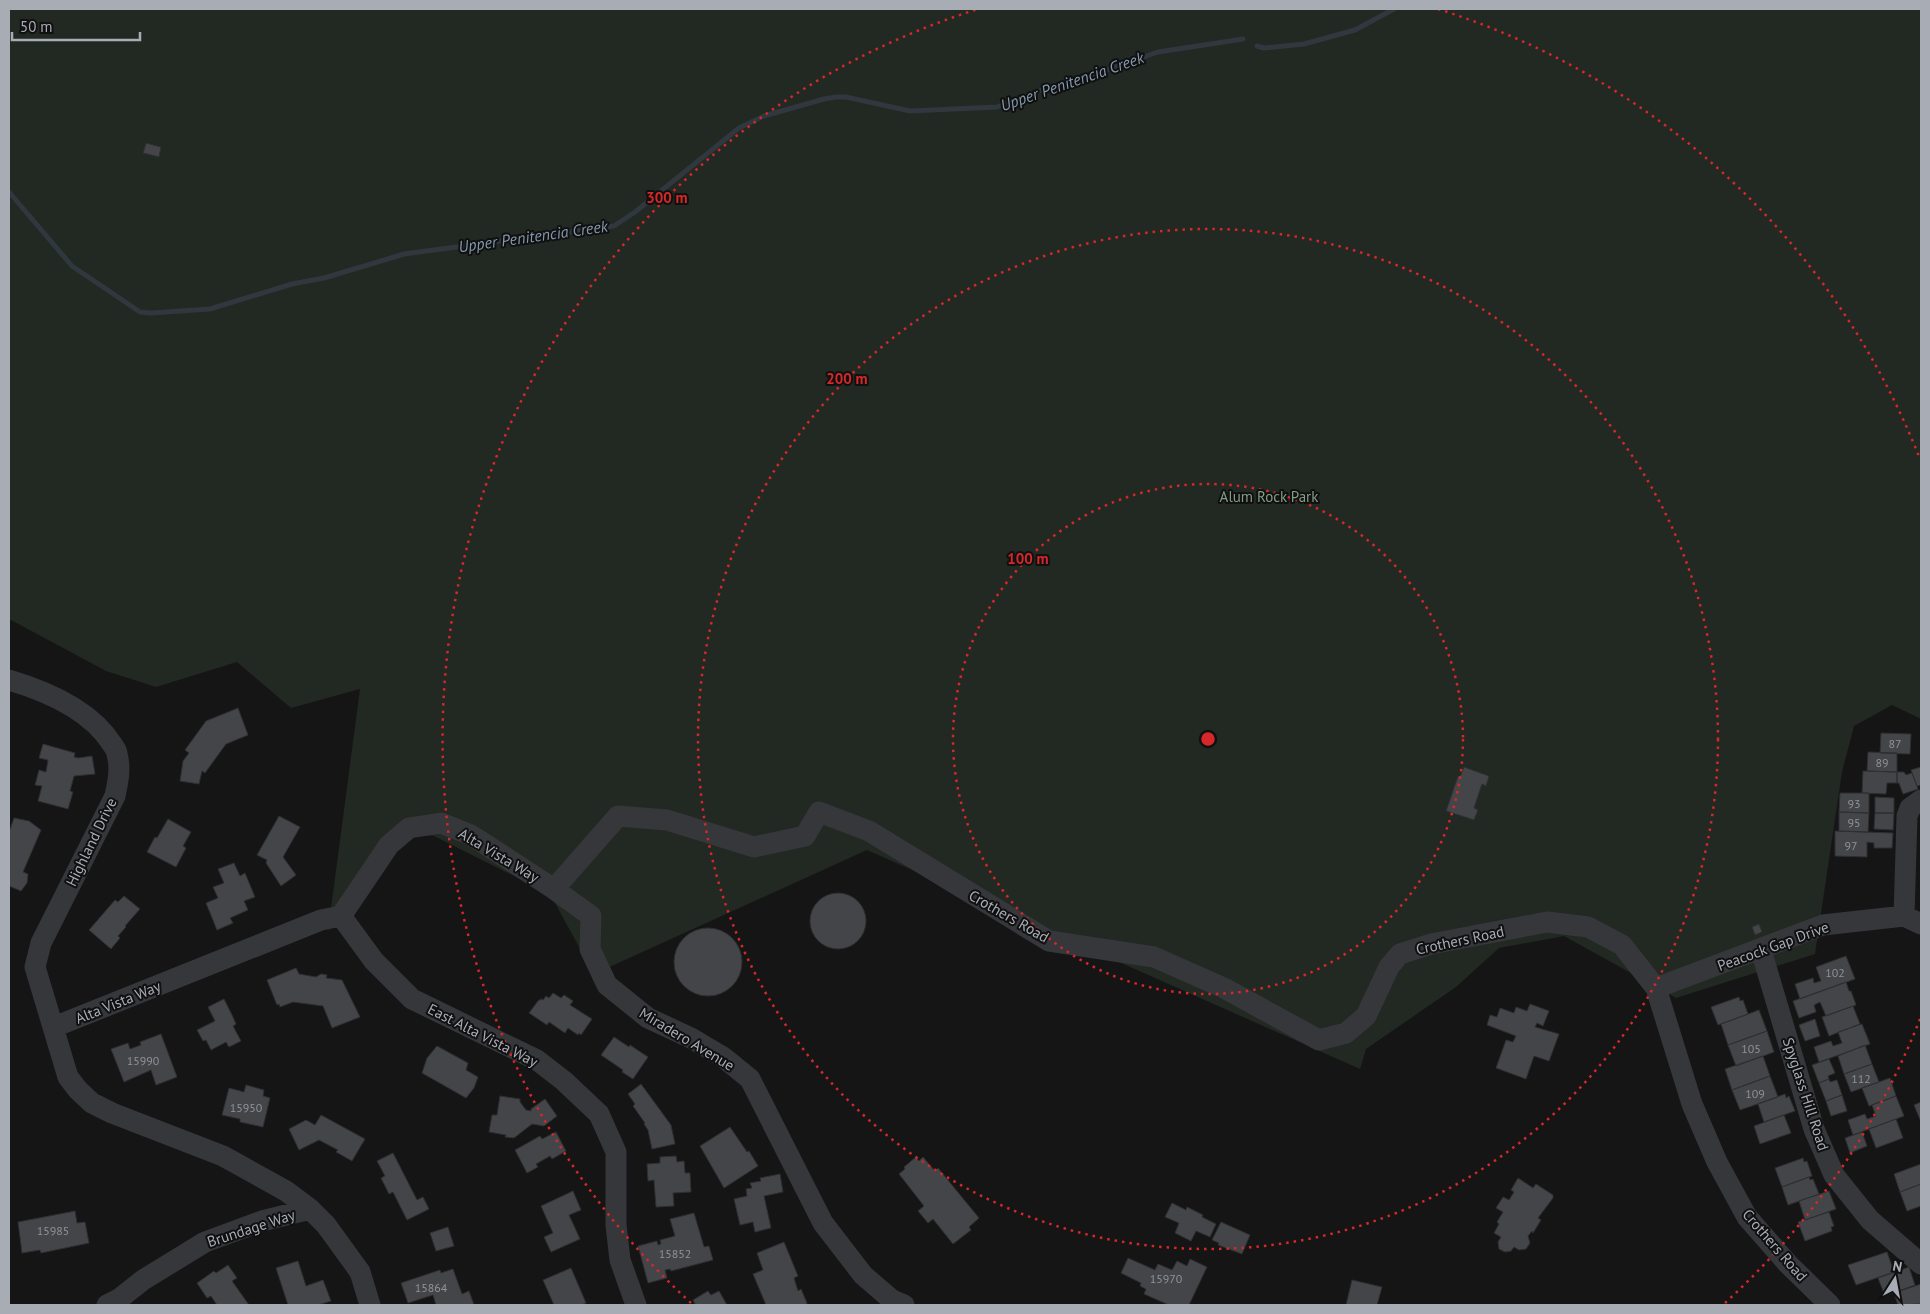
<svg xmlns="http://www.w3.org/2000/svg" width="1930" height="1314" viewBox="0 0 1930 1314" font-family="'PT Sans',sans-serif">
	<style>
		.green { fill: #222822 }
		.lines { fill: none; stroke-linecap: round; stroke-linejoin: round }
		.stream { stroke: #30373e; stroke-width: 5 }
		.building { fill: #444549; stroke: #2f2f32 }
		.minor { stroke: #36373b; stroke-width: 21 }
		.ring { fill: none; stroke: #d62828; stroke-width: 2.5; stroke-dasharray: 2.5 5 }
		.labels { text-anchor: middle; dominant-baseline: central; stroke-width: 4; stroke-linejoin: round; paint-order: stroke }
		.number-label { font-size: 12px; fill: #8f929a }
		.park-label { font-size: 15px; fill: #829e84; stroke: #101011 }
		.street-label { font-size: 15px; fill: #a8acb5; stroke: #101011 }
		.water-label { font-size: 16px; font-style: italic; fill: #8399ac; stroke: #101011 }
		.centre { fill: #d62828; stroke: #101011; stroke-width: 2.5 }
		.ring-label { font-size: 15px; text-anchor: middle; font-weight: bold; fill: #d62828; stroke: #101011; stroke-width: 4; stroke-linejoin: round; paint-order: stroke }
	</style>
	<rect width="100%" height="100%" fill="#151516"/>
	<path class="green" d="M9,9H1921V719L1892,705L1854,726L1842,772L1815,954L1676,998L1564,936L1499,948L1456,987L1366,1049L1360,1069L867,850L594,974L550,894L434,836L412,834L394,851L328,931L360,689L291,708L237,662L156,687L106,671L9,619Z"/>
	<g class="lines">
		<path class="stream" d="M1257,46L1264,48L1304,44L1355,30L1394,9
			M9,192L72,266L140,312L151,313L210,309L292,284L324,278L404,254L614,226L635,212L739,128L764,116L824,99L836,97H846L910,111L997,107L1047,88L1083,78L1158,52L1243,39"/>
	</g>
	<path class="building" d="M146,143L161,147L159,157L143,153Z
		M238,708L248,735L226,744L205,773L202,771L199,784L180,781L183,761L189,753L185,750L206,721Z
		M1881,733L1911,734L1910,754L1880,753Z
		M43,744L75,753L74,757L78,758L92,756L95,774L74,776L70,791L73,792L68,809L38,801L42,786L35,785L39,770L46,772L48,760L39,758Z
		M1868,752L1897,753V772L1867,771Z
		M1464,767L1489,776L1486,786L1482,784L1474,808L1478,810L1474,820L1446,811L1458,776L1460,777Z
		M1921,767V785L1917,786L1911,770Z
		M1863,771L1897,772V783H1887L1886,794L1862,793Z
		M1897,772H1904L1906,775L1912,773L1918,789L1903,794L1899,783H1897Z
		M1840,793H1869V813L1839,812Z
		M1875,797L1894,798V813H1875Z
		M1839,812L1869,813L1868,832L1839,831Z
		M1875,813H1894L1893,830L1874,829Z
		M279,816L300,827L283,857L296,875L281,886L266,863L267,860L257,855Z
		M14,818L29,821L41,830L23,872L28,874L27,883L21,891L9,886V832Z
		M168,819L191,832L183,846L186,848L176,867L147,852L155,837L157,838Z
		M1835,831L1893,833L1892,848H1874V843L1867,842V857L1835,856Z
		M234,863L240,876L245,873L255,897L244,901L248,910L230,918L233,923L217,930L206,903L218,898L213,887L224,883L218,869Z
		M810 921a28 28 0 1 1 56 0a28 28 0 1 1-56 0Z
		M124,896L140,909L125,926L126,927L118,936L120,938L111,949L89,930L115,900L118,902Z
		M1759,924L1762,932L1755,935L1752,927Z
		M674 962a34 34 0 1 1 68 0a34 34 0 1 1-68 0Z
		M1846,956L1855,979L1800,999L1795,984L1813,978L1814,983L1821,981L1816,967Z
		M296,968L299,974L316,977L321,974L327,975L326,978L342,980L360,1017L332,1028L323,1006L293,1002L280,1007L279,1004L277,1005L267,980Z
		M1846,982L1849,991H1851L1856,1005L1826,1016L1820,1002L1814,1005L1816,1012L1799,1018L1793,1001Z
		M553,993L561,998L564,995L573,1001L570,1005L592,1019L581,1035L579,1033L578,1035L568,1028L565,1033L549,1022L547,1025L529,1013L538,1001L541,999L543,1000L546,996L549,998Z
		M1739,997L1740,1001L1743,1000L1748,1014L1718,1025L1711,1007Z
		M224,999L232,1015L236,1024L233,1026L241,1041L229,1047L226,1042L211,1050L206,1040L203,1041L197,1030L215,1021L208,1007Z
		M1530,1004L1549,1011L1543,1026L1537,1023L1535,1027L1559,1034L1549,1061L1534,1056L1526,1079L1496,1068L1506,1040L1513,1042L1516,1036L1487,1025L1490,1015L1497,1017L1500,1008L1514,1013L1516,1007L1527,1011Z
		M1853,1006L1860,1024L1829,1036L1822,1017Z
		M1759,1010L1767,1031L1728,1045L1721,1024Z
		M1815,1019L1820,1036L1805,1041L1799,1025Z
		M1862,1024L1870,1044L1819,1062L1814,1047L1831,1041L1833,1046L1842,1043L1838,1032Z
		M1767,1031L1774,1052L1736,1066L1728,1045Z
		M161,1034L177,1077L156,1085L151,1070L124,1082L111,1049L128,1043L130,1049L141,1045L140,1042Z
		M614,1037L629,1047L630,1045L648,1057L633,1079L622,1072L623,1070L601,1055Z
		M1865,1045L1872,1064L1844,1074L1838,1056Z
		M437,1046L468,1063L466,1070L478,1077L474,1088L466,1098L422,1073L427,1058Z
		M1763,1056L1770,1076L1732,1090L1725,1069Z
		M1829,1059L1835,1073L1828,1076L1829,1079L1819,1083L1812,1065Z
		M1872,1064L1879,1082L1851,1092L1844,1074Z
		M1770,1076L1778,1097L1740,1110L1732,1090Z
		M1890,1078L1896,1096L1869,1106L1862,1088Z
		M1829,1079L1830,1082L1837,1080L1842,1095L1826,1101L1819,1083Z
		M641,1084L671,1125L675,1144L652,1149L648,1130L644,1124L645,1123L633,1106L635,1104L628,1094Z
		M246,1085L264,1090L263,1096L270,1098L263,1127L240,1122V1119L222,1115L229,1088L244,1092Z
		M1785,1094L1786,1098L1789,1096L1795,1111L1764,1122L1758,1104Z
		M1842,1095L1847,1111L1831,1116L1826,1101Z
		M500,1096L520,1099V1102L526,1110L531,1111V1109L545,1099L557,1116L544,1126L532,1124L514,1138L505,1137L506,1135L489,1132L492,1115H497Z
		M1896,1096L1904,1116L1853,1135L1848,1120L1865,1114L1867,1119L1876,1116L1872,1105Z
		M1921,1102V1122L1914,1105Z
		M321,1115L365,1139L352,1161L336,1152L338,1150L319,1140L299,1150L289,1129L306,1120L315,1125Z
		M1784,1115L1791,1133L1760,1144L1754,1126Z
		M1896,1119L1903,1138L1876,1148L1869,1129Z
		M730,1127L747,1152L749,1151L758,1166L724,1188L700,1146Z
		M556,1132L566,1151L552,1159L550,1156L536,1164L538,1167L527,1173L515,1150L540,1136L542,1139Z
		M1862,1132L1867,1146L1850,1153L1845,1138Z
		M393,1153L417,1200L423,1197L429,1209L407,1220L393,1192L389,1194L381,1178L385,1176L377,1161Z
		M676,1156L677,1162L684,1161L685,1173H690L691,1192L673,1193L674,1206L656,1207L654,1180L648,1181L647,1164L660,1163V1157Z
		M916,1157L919,1161L923,1157L935,1171L938,1168L979,1218L969,1227L971,1230L953,1244L933,1219L928,1223L918,1211L924,1206L899,1174L905,1169L904,1167Z
		M1803,1158L1804,1162L1807,1161L1812,1176L1782,1187L1775,1168Z
		M1921,1164V1184L1900,1192L1894,1174Z
		M780,1174L783,1192L764,1196L771,1228L755,1232L753,1222L740,1225L734,1199L747,1196L746,1189L752,1188L750,1183L761,1181L760,1178Z
		M1809,1177L1810,1180L1813,1179L1819,1194L1788,1205L1782,1187Z
		M1518,1178L1533,1188L1536,1184L1553,1195V1198L1538,1218L1541,1220L1533,1233L1532,1231L1528,1236L1530,1243L1526,1249L1519,1250L1514,1247L1511,1251L1505,1252L1499,1249L1498,1242L1501,1237L1494,1233L1499,1224L1497,1222L1503,1212L1496,1208L1503,1197L1509,1200L1514,1192L1511,1190Z
		M1921,1184V1206L1907,1211L1900,1192Z
		M573,1191L581,1210L569,1215L580,1239L551,1252L544,1237L553,1233L541,1206Z
		M1829,1191L1836,1209L1805,1220L1799,1201Z
		M1172,1203L1186,1210L1187,1207L1203,1215L1202,1217L1216,1224L1210,1237L1196,1231L1191,1241L1175,1233L1179,1223L1165,1217Z
		M75,1211L77,1223L85,1222L89,1243L41,1253L40,1250L22,1253L18,1222Z
		M1829,1212L1834,1226L1831,1227L1832,1231L1805,1241L1798,1222Z
		M694,1213L704,1247L709,1246L713,1260L671,1271L670,1269L665,1270L667,1278L648,1283L638,1246L657,1241L658,1245L661,1244L660,1240L675,1236L670,1219Z
		M1221,1222L1250,1235L1242,1254L1218,1245L1219,1243L1212,1240Z
		M448,1227L454,1246L436,1251L430,1233Z
		M784,1242L798,1276L794,1278L798,1291L801,1289L807,1303L806,1305H766L753,1274L763,1270L757,1253Z
		M1887,1252L1894,1272L1856,1285L1848,1265Z
		M1128,1258L1155,1270L1158,1264L1172,1270L1177,1261L1187,1266L1190,1259L1207,1267L1189,1305H1169L1144,1294L1146,1289L1140,1286L1141,1283L1121,1273Z
		M298,1261L306,1286L323,1280L331,1301L318,1305H288L276,1268Z
		M228,1265L237,1278L232,1281L249,1305H217L211,1296L207,1298L197,1283L214,1271L216,1273Z
		M1909,1267L1915,1285L1885,1296L1878,1278Z
		M571,1268L586,1303L582,1305H554L543,1280Z
		M453,1269L462,1294L469,1291L474,1305H436L433,1295L408,1303L401,1283L440,1270L441,1273Z
		M1352,1280L1382,1287L1377,1305H1346Z
		M1921,1284V1304L1898,1305L1894,1293Z
		M708,1291L711,1295L719,1291L727,1305H694L695,1304L693,1300Z"/>
	<g class="lines">
		<path class="minor" d="M9,680C46,691 90,709 112,744C114,747 117,750 117,754C121,768 118,782 115,796L41,943L35,967L68,1077L78,1090L92,1103L112,1113L223,1156L286,1191L310,1209L326,1225L360,1272L370,1305
			M554,889L618,816L667,820L754,847L805,836L819,812L869,831L1049,941L1154,957L1224,988L1319,1040L1346,1033L1366,1016L1389,967L1400,954L1431,944L1547,922L1588,927L1622,945L1656,988L1692,1104L1717,1162L1747,1217L1788,1264L1830,1305
			M341,916L374,961L412,999L537,1060L564,1081L599,1114L616,1152V1225L620,1260L636,1305
			M1904,916L1907,816L1910,808L1921,800
			M1761,950L1814,1129L1834,1175L1870,1220L1921,1264
			M1656,988L1823,925L1904,916L1921,924
			M54,1027L321,920L341,916L389,845L409,828L441,823L471,835L554,889L591,916L590,949L607,985L648,1018L691,1038L723,1057L750,1079L823,1223L863,1275L892,1300L904,1305
			M107,1305L119,1299L143,1280L205,1242L262,1221L310,1209"/>
	</g>
	<g class="ring">
		<circle cx="1208" cy="739" r="255"/>
		<circle cx="1208" cy="739" r="510"/>
		<path d="M1920 1019A765 765 0 0 1 1725 1303M691 1303A765 765 0 0 1 978 9M1438 9A765 765 0 0 1 1920 459"/>
	</g>
	<g class="labels">
		<g class="number-label">
			<text x="1895" y="743">87</text>
			<text x="1882" y="762">89</text>
			<text x="1854" y="803">93</text>
			<text x="1854" y="822">95</text>
			<text x="1851" y="845">97</text>
			<text x="1835" y="972">102</text>
			<text x="1751" y="1048">105</text>
			<text x="143" y="1060">15990</text>
			<text x="1861" y="1078">112</text>
			<text x="1755" y="1093">109</text>
			<text x="246" y="1107">15950</text>
			<text x="53" y="1230">15985</text>
			<text x="675" y="1253">15852</text>
			<text x="1166" y="1278">15970</text>
			<text x="431" y="1287">15864</text>
		</g>
		<g class="park-label">
			<text x="1269" y="496">Alum Rock Park</text>
		</g>
		<g class="street-label">
			<text transform="translate(91 842) rotate(-64)">Highland Drive</text>
			<text transform="translate(499 855) rotate(31)">Alta Vista Way</text>
			<text transform="translate(1009 916) rotate(30)">Crothers Road</text>
			<text transform="translate(1460 940) rotate(-12)">Crothers Road</text>
			<text transform="translate(1773 946) rotate(-20)">Peacock Gap Drive</text>
			<text transform="translate(118 1002) rotate(-22)">Alta Vista Way</text>
			<text transform="translate(483 1035) rotate(27)">East Alta Vista Way</text>
			<text transform="translate(687 1039) rotate(31)">Miradero Avenue</text>
			<text transform="translate(1806 1094) rotate(72)">Spyglass Hill Road</text>
			<text transform="translate(251 1228) rotate(-18)">Brundage Way</text>
			<text transform="translate(1775 1245) rotate(49)">Crothers Road</text>
		</g>
		<g class="water-label">
			<text transform="translate(1072 81) rotate(-19)">Upper Penitencia Creek</text>
			<text transform="translate(533 236) rotate(-8)">Upper Penitencia Creek</text>
		</g>
	</g>
	<circle cx="1208" cy="739" r="8" class="centre"/>
	<g class="ring-label">
		<text x="667" y="203">300 m</text>
		<text x="847" y="384">200 m</text>
		<text x="1028" y="564">100 m</text>
	</g>
	<rect width="1930" height="1314" fill="none" stroke="#a8acb5" stroke-width="20"/>
	<g transform="translate(1895 1279) rotate(11)" stroke="#101011" stroke-width="4" paint-order="stroke">
	<path d="M0-4L9 19L0 12L-9 19Z" fill="#a8acb5"/>
	<text y="-8" font-size="14" font-weight="bold" text-anchor="middle" fill="#a8acb5">N</text>
	</g>
	<path d="M12 32v8h128v-8" fill="none" stroke="#a8acb5" stroke-width="2.5"/>
	<text x="20" y="32" font-size="15" fill="#a8acb5" stroke="#101011" stroke-width="4" paint-order="stroke">50 m</text>
</svg>
